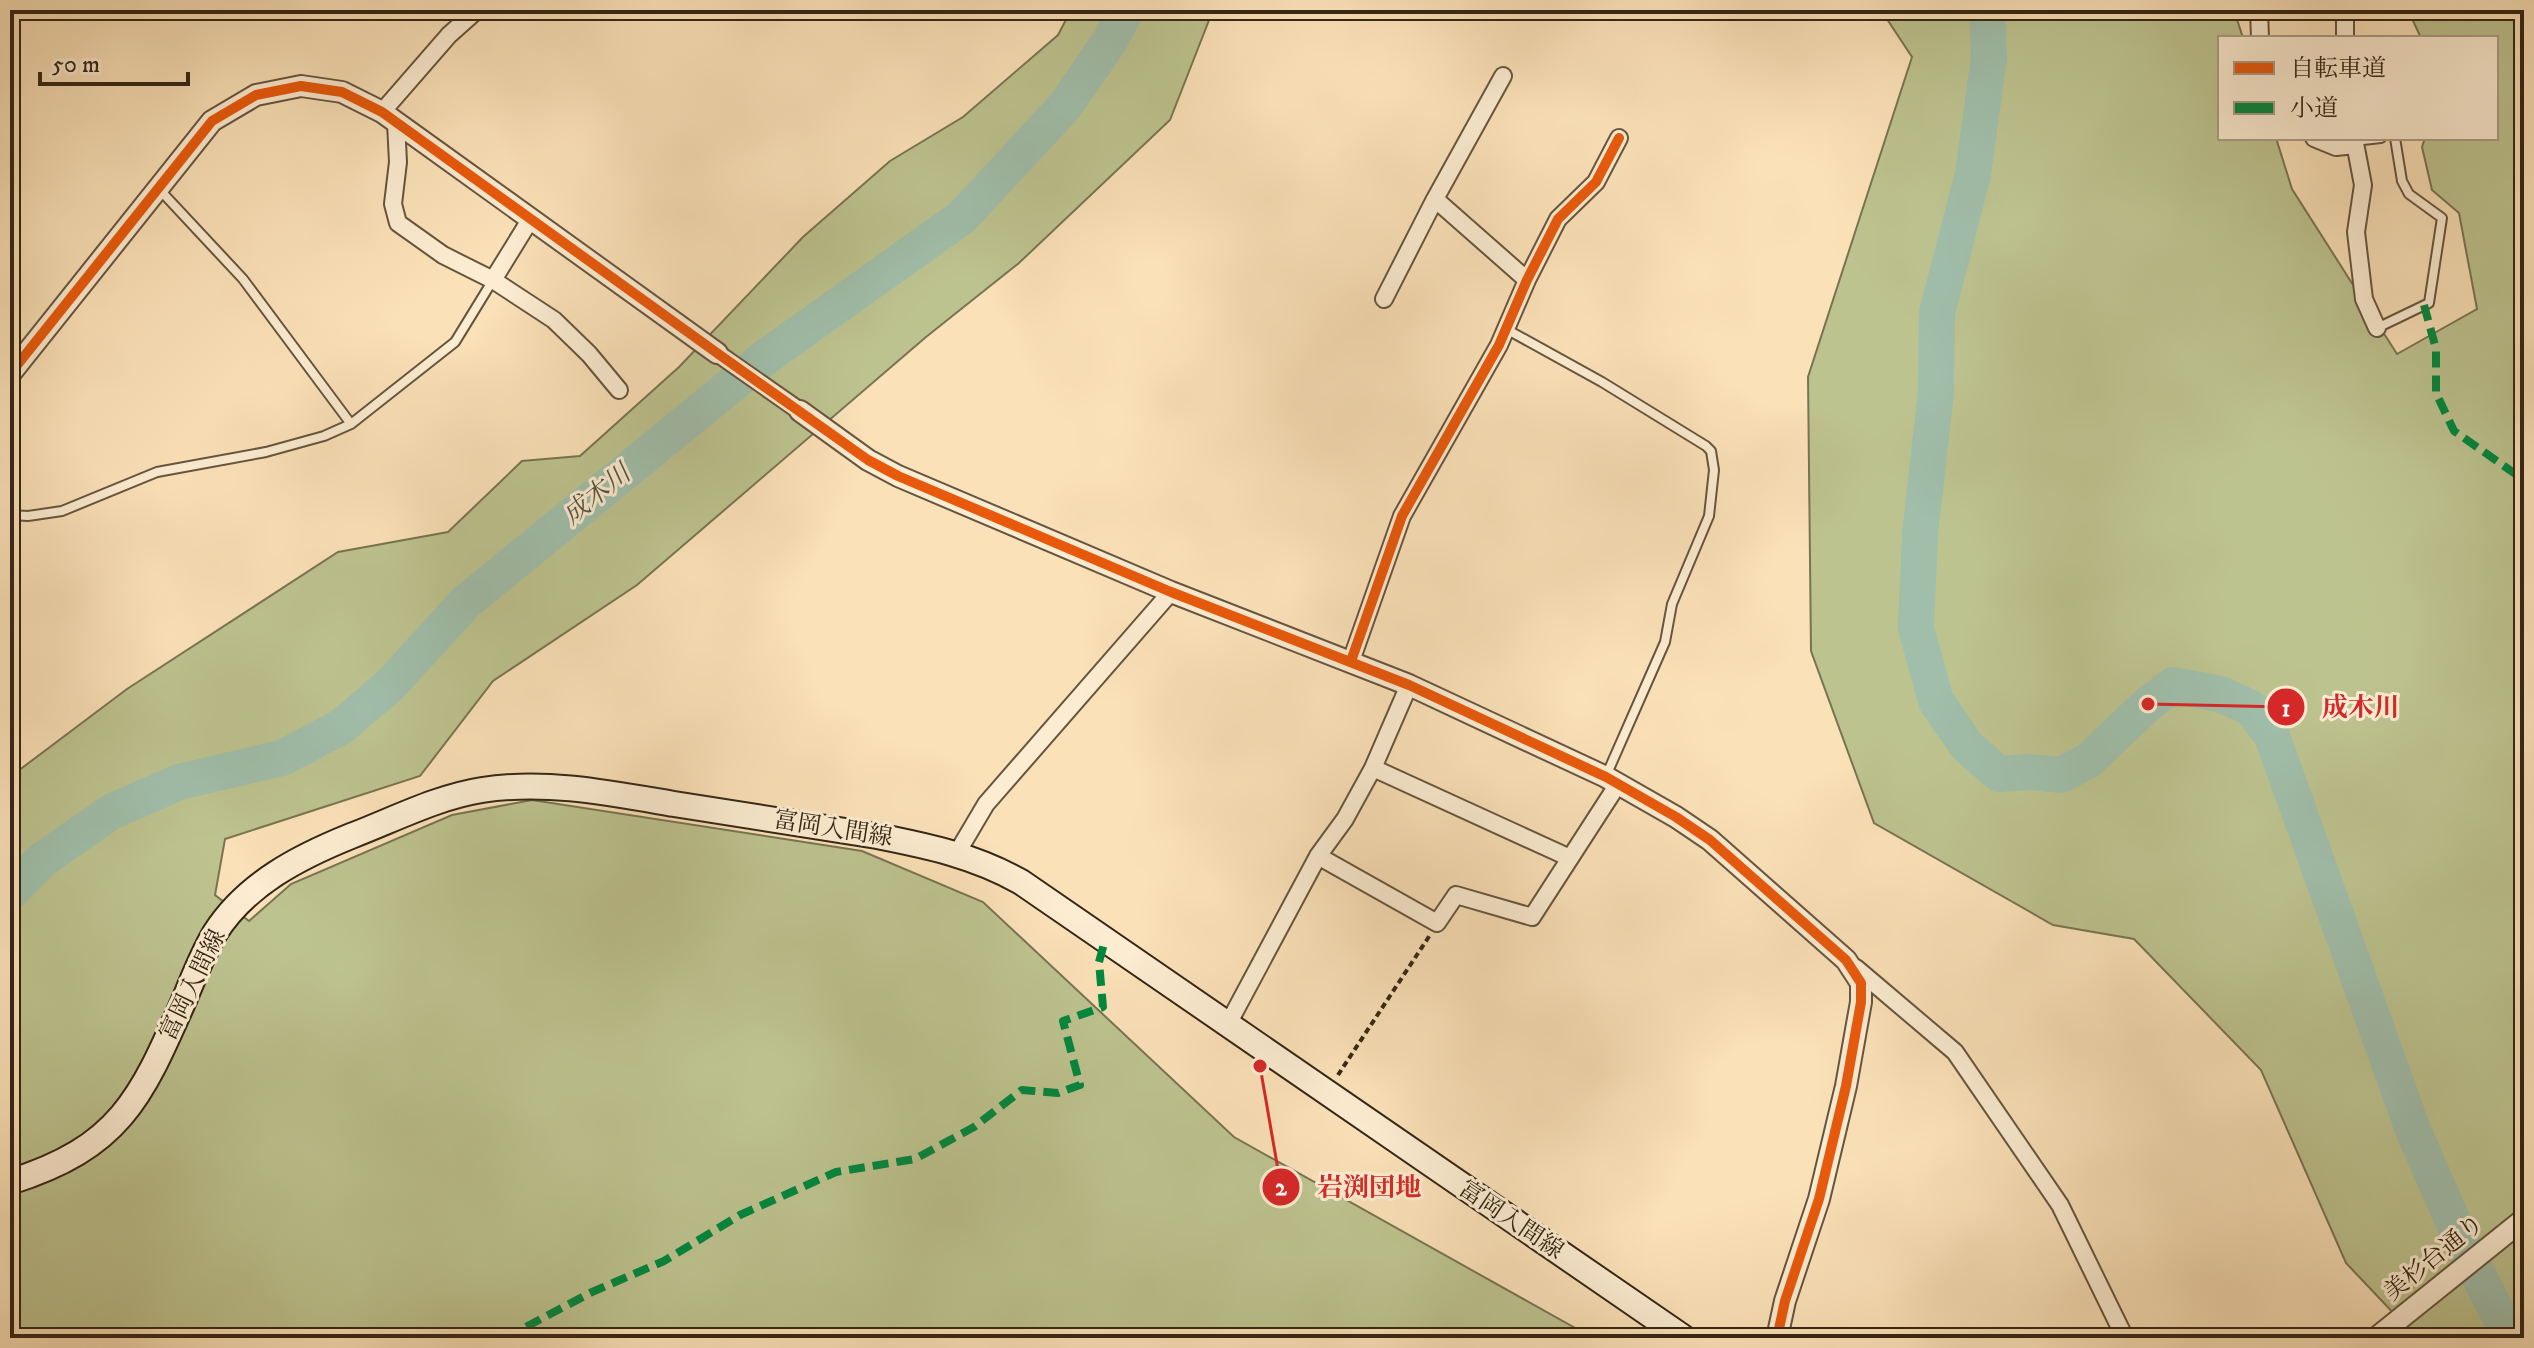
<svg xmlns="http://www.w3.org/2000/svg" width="2534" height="1348" viewBox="0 0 2534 1348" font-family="'IM FELL DW Pica','Noto Serif JP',serif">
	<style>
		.green { fill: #bdc38f; stroke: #787452; stroke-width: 2 }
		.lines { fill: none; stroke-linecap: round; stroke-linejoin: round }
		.river { stroke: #a0beaa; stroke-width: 36 }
		.service-casing { stroke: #66553e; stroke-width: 12 }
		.minor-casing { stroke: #66553e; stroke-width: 20 }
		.tertiary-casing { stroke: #66553e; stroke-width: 24 }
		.secondary-casing { stroke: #342615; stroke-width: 28 }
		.path { stroke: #342615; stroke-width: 4; stroke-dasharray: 6 4; stroke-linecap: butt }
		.service { stroke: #fcecd1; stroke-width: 8 }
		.minor { stroke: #fcecd1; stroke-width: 16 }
		.tertiary { stroke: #fcecd1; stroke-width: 20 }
		.secondary { stroke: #fcecd1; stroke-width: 24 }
		.quiet { stroke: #00873e; stroke-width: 8; stroke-dasharray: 16 8; stroke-linecap: butt }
		.cycleway-casing { stroke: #fcecd1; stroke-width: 15 }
		.cycleway { stroke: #e8590c; stroke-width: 10 }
		.labels { text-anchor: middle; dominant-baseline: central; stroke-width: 6; stroke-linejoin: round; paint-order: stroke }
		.street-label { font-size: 24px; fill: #342615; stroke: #fcecd1 }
		.water-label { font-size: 26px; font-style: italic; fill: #545442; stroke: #fcecd1 }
		.leader { fill: none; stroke: #d62828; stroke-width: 3 }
		.callout-dot { fill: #d62828; stroke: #fcecd1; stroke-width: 3 }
		.mark-label { font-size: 24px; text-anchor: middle; font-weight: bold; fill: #fff }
		.callout-label { font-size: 26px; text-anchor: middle; font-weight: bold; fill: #d62828; stroke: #fcecd1; stroke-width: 6; stroke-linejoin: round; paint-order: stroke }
	</style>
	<rect width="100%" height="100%" fill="#fbe1b8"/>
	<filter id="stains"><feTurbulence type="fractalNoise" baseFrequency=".0025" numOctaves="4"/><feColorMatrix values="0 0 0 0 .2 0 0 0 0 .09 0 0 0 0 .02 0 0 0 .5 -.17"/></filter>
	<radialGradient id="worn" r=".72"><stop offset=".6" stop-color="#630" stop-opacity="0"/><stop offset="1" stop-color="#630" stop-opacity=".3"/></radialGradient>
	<path class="green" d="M1071,10H1213L1170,120L1019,263L926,337L637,585L493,681L420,776L225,839L215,895L249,921L291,884L452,815L532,800L862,851L983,902L1234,1137L1593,1338H10V777L127,689L338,552L448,532L522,461L580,456L679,367L803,237L890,161L963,117L1058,35Z
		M1881,10H2234L2243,38H2220V138H2276L2292,189L2397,354L2477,309L2459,213L2432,190L2422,147L2425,138H2496V38H2421L2408,10H2524V1338H2417L2346,1263L2261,1070L2134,939L2053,925L1874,823L1811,651L1808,377L1912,57Z"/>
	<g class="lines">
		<path class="river" d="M1987,10L1989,57L1973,174L1937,313L1936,391L1920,534L1916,628L1936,701L1967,746L1999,774L2029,772L2062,775L2089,760L2148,704L2173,685L2220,694L2251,708L2272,736L2413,1130L2469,1258L2511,1338
			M10,893L42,860L111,812L179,782L282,758L341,727L390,685L466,602L767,356L962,217L1065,106L1109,42L1126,10"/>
		<g class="service-casing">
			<path id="service" d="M2354,141L2381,138
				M159,189L243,279L351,424
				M2377,328L2429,303L2442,218L2409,194L2402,181L2395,138
				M1506,329L1602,382L1706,446L1711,451L1714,470L1709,516L1672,604L1665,642L1606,776
				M10,515L28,516L62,511L157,472L266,452L324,436L351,424L455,342L493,280"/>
		</g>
		<g class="minor-casing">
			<path id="minor" d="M2259,10L2260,38
				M2345,10V38
				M382,112L449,35L477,10
				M396,123L398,162L393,204L398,223L443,255L493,280L554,320L589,354L619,390
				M2314,138L2336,147L2355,145
				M2354,138L2363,185L2356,232L2364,299L2377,328
				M1435,199L1527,280
				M493,280L530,220
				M1384,299L1435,199L1503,76
				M717,353L800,411
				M1351,661L1402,516L1499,345L1527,280L1558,219L1596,182L1619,138
				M1373,768L1570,858
				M957,853L986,804L1171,592
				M1318,856L1437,923L1456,895L1532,917L1618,784
				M1856,968L1955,1052L2060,1205L2125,1338
				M1227,1026L1318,856L1345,819L1373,768L1409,685"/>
		</g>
		<g class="tertiary-casing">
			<path id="tertiary" d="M10,374L212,121L256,95L301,86L342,92L382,112L717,353
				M800,411L868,460L898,476L1171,592L1409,685L1606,777L1676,817L1710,840L1846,960L1861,983V1002L1846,1086L1819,1199L1785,1301L1777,1338
				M2376,1338L2524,1219"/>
		</g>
		<g class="secondary-casing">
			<path id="secondary" d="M10,1182C121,1147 141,1098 185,998C194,976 203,953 215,933C246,884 299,857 351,836C393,820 437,797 482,790C546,780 610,793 674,804C741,814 809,825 877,836C928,846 975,856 1021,882L1684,1338"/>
		</g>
		<path class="path" d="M1338,1075L1430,935"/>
		<use href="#service" class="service"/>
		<use href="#minor" class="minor"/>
		<use href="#tertiary" class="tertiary"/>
		<use href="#secondary" class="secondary"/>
		<path class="quiet" d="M2424,305L2436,349V393L2454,431L2524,480
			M505,1338L592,1292L664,1261L740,1215L836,1172L915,1159L974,1127L1022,1090L1058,1093L1080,1085L1063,1021L1103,1007L1099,962L1105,940"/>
		<g class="cycleway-casing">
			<path id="cycleway" d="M10,374L212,121L256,95L301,86L342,92L382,112L717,353L868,460L898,476L1171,592L1409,685L1606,777L1676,817L1710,840L1846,960L1861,983V1002L1846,1086L1819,1199L1785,1301L1777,1338
				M1351,661L1402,516L1499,345L1527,280L1558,219L1596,182L1619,138"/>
		</g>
		<use href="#cycleway" class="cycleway"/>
	</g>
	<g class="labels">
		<g class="street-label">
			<text transform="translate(833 829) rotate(9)">富岡入間線</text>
			<text transform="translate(193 985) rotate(-64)">富岡入間線</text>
			<text transform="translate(1511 1220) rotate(34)">富岡入間線</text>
			<text transform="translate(2434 1258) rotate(-39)">美杉台通り</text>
		</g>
		<g class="water-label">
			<text transform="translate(597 495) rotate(-39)">成木川</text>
		</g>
	</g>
	<path class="leader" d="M2148 704L2286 707M1260 1066L1281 1187"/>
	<g class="callout-dot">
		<circle cx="2148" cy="704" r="8"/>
		<circle cx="1260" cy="1066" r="8"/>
		<circle cx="2286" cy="707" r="20"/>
		<circle cx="1281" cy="1187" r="20"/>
	</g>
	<g class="mark-label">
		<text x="2286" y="716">1</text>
		<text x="1281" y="1195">2</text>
	</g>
	<g class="callout-label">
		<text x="2361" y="716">成木川</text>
		<text x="1369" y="1196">岩渕団地</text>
	</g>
	<rect width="2534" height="1348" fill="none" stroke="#fbe1b8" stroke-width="40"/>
	<rect x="12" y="12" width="2510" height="1324" fill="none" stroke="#342615" stroke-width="4"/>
	<rect x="20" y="20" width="2494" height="1308" fill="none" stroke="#342615" stroke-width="2"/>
	<rect x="2218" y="36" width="280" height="104" fill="#fcecd1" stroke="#ac9d86" stroke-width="2"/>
	<rect x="2234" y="62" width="40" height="12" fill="#e8590c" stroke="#ac9d86" stroke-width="2"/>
	<text x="2290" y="76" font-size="24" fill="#342615">自転車道</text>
	<rect x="2234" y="102" width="40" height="12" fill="#00873e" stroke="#ac9d86" stroke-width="2"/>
	<text x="2290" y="116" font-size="24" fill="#342615">小道</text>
	<path d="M40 72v12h148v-12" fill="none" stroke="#342615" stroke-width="4"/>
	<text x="52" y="72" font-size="24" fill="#342615" stroke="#fcecd1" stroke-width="6" paint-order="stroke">50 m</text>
	<rect width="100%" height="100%" filter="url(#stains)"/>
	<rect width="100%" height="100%" fill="url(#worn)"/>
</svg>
